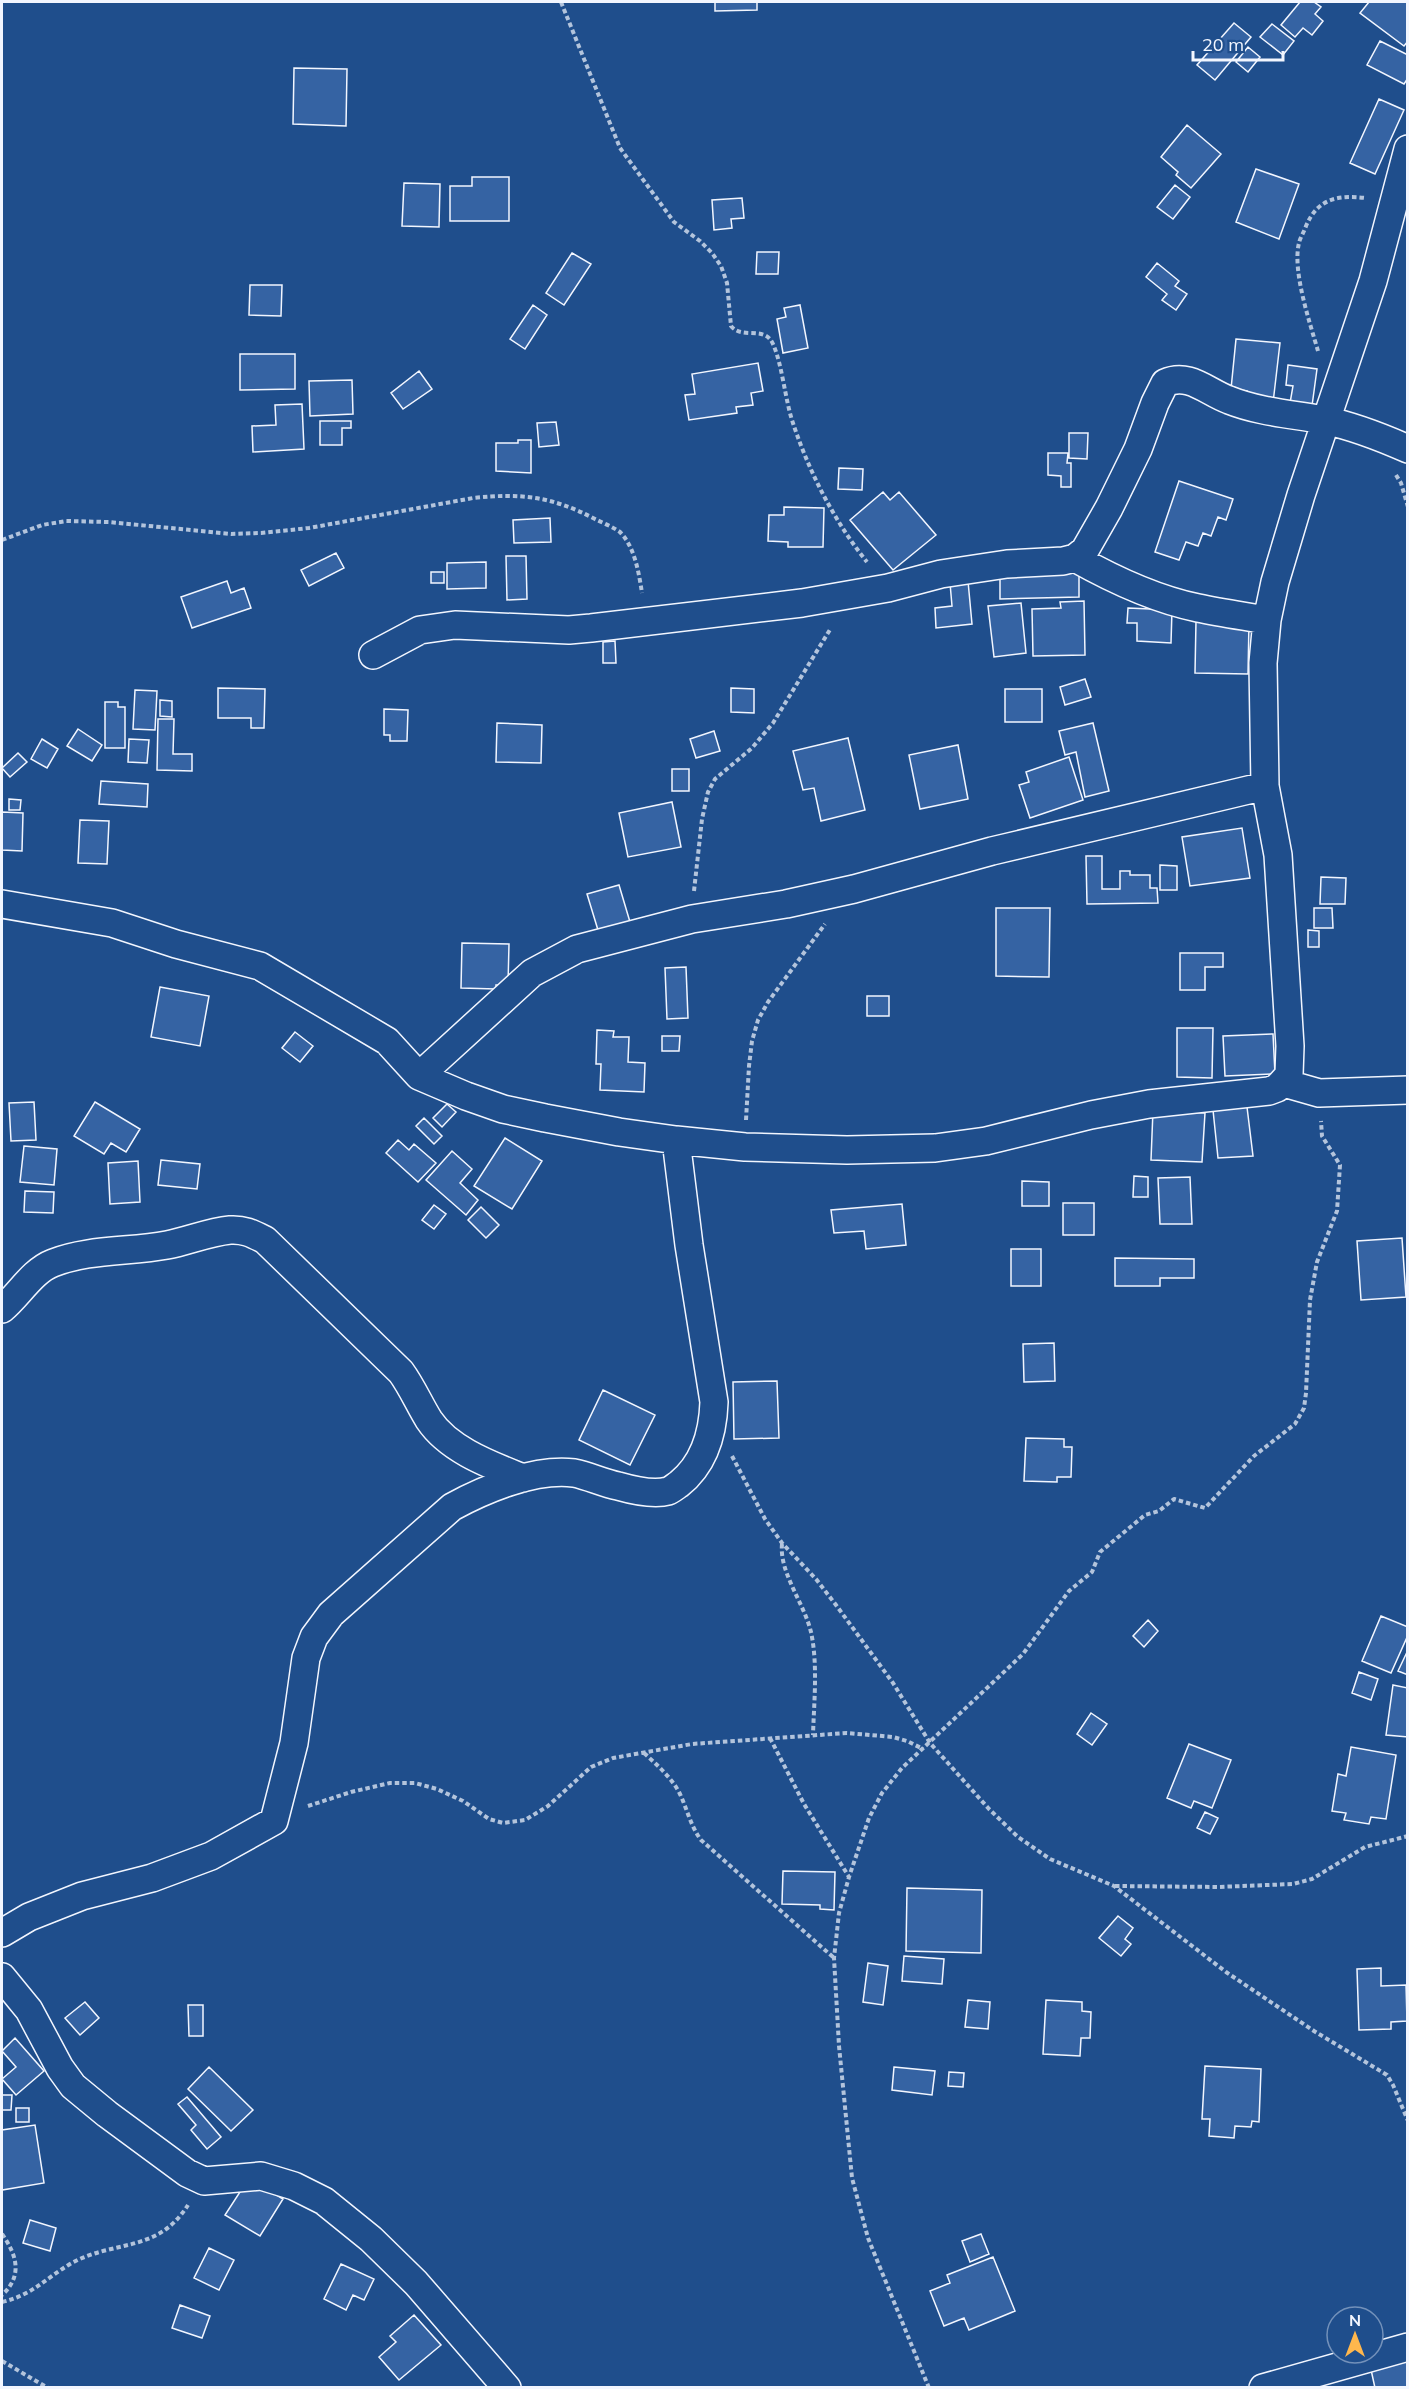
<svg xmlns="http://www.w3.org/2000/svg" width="1409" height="2389" viewBox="0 0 1409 2389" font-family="Mulish,sans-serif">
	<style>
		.building { fill: #3563a3; stroke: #f2f6ff; stroke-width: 1.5 }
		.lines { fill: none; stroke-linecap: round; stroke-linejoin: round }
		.street-casing { stroke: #f2f6ff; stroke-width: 30 }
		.path { stroke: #b3c4dc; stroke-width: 4; stroke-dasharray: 4.5 3; stroke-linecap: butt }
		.street { stroke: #1f4e8c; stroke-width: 27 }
	</style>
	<rect width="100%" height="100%" fill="#1f4e8c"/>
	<path class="building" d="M715,2H757V10L715,11Z
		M1300,2H1314L1321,7L1315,14L1323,21L1312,35L1303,28L1295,37L1281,25Z
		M1369,2H1408V41L1404,46L1360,13Z
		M1234,23L1251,37L1215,80L1197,65Z
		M1272,24L1294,41L1283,55L1260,37Z
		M1380,41L1408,55V78L1404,84L1367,65Z
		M1248,47L1260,57L1248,72L1236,62Z
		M294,68L347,69L346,126L293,124Z
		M1379,99L1404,110L1375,174L1350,163Z
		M1187,125L1221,154L1191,188L1176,175L1178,172L1161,157Z
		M1256,169L1299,184L1279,239L1236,222Z
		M472,177H509V221H450V186H472Z
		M404,183L440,184L439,227L402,226Z
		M1175,185L1190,197L1173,219L1157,207Z
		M742,198L744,218L731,219L732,228L714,230L712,200Z
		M757,252H779L778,274H756Z
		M572,253L591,264L564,305L546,293Z
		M1157,263L1179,281L1175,286L1187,294L1176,310L1162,300L1167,294L1146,277Z
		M250,285H282L281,316L249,315Z
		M533,305L547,315L525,349L510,339Z
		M800,305L808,348L783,353L777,319L786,317L784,308Z
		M1236,339L1280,343L1273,403L1246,400L1247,391L1231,389Z
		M240,354H295V389L240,390Z
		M758,363L763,391L751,393L753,405L736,407L737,413L689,420L685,395L695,394L692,374Z
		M1288,365L1317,369L1312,406L1290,403L1293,386L1286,385Z
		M419,371L432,389L403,409L391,393Z
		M352,380L353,414L310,416L309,381Z
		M302,404L304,449L253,452L252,426L276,425L275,405Z
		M320,421H351V428H342V445H320Z
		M556,422L559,445L539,447L537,423Z
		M1069,433H1088L1087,459L1069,458Z
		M518,440H531V473L496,471V443H518Z
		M1048,453H1068L1067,463H1071V487H1061V476L1048,475Z
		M839,468L863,469L862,490L838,489Z
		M1179,481L1233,499L1226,520L1218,517L1211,536L1203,533L1198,546L1186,542L1179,560L1155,552Z
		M883,492L890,500L899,492L936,535L893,570L850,520Z
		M784,507L824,508L823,547H788V542L768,541L769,515H784Z
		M550,518L551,542L514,543L513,520Z
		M336,553L344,568L309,586L301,570Z
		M506,556H526L527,599L507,600Z
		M486,562V588L447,589V563Z
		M1079,569V597L1000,599V571Z
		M431,572H444V583H431Z
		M227,581L231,593L244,588L251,608L192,628L181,597Z
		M968,581L972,624L936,628L935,608L952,606L950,583Z
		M1084,601L1085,655L1033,656L1032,609L1061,608L1060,602Z
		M1021,603L1026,653L994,657L988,606Z
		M1128,608L1172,610L1171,643L1137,641V623H1127Z
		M1196,621L1249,622L1248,674L1195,673Z
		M615,641L616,663H603V642Z
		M1085,679L1091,697L1065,705L1060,687Z
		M218,688L265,689L264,728H251V718H218Z
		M731,688L754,689V713L731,712Z
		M1005,689H1042V722H1005Z
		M135,690L157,691L155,730L133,729Z
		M160,700L172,701V717L160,716Z
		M105,702H118V707H125V748H105Z
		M384,709L408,710L407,741H390V735H384Z
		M158,719H174L173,754H192V771L157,770Z
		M497,723L542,725L541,763L496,762Z
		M1093,723L1109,791L1085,797L1076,752L1065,755L1059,731Z
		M78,729L102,745L92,761L67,746Z
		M714,731L720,751L696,758L690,739Z
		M848,738L865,810L821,821L814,788L803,790L793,751Z
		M42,739L58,749L47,768L31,759Z
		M129,739L149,740L147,763L128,762Z
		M958,745L968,799L920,809L909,755Z
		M18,753L27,762L10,777L2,768Z
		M1069,757L1083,800L1030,818L1019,785L1029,782L1026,772Z
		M672,769H689V791H672Z
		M101,781L148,784L147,807L99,804Z
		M9,799L21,800L20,810H9Z
		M672,802L681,847L628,857L619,813Z
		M2,812L23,813L22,851L2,850Z
		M80,820L109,821L107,864L78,863Z
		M1242,828L1250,878L1190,886L1182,837Z
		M1086,856H1102V889H1120V871H1130V875H1150V888H1157L1158,903L1087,904Z
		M1160,865L1177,866V890H1160Z
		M1321,877L1346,878L1345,904H1320Z
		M619,885L630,922L598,930L587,894Z
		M996,908H1050L1049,977L996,976Z
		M1314,908H1332L1333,928H1314Z
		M1308,930L1319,931V947H1308Z
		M462,943L509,944L508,985H496V989L461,988Z
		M1180,953H1223V967H1205V990H1180Z
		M686,967L688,1018L667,1019L665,968Z
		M160,987L209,996L200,1046L151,1037Z
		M867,996H889V1016H867Z
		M1177,1028H1213L1212,1078L1177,1077Z
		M597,1030L614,1031L613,1037H629L628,1062L645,1063L644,1092L600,1090L601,1064H596Z
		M295,1032L313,1046L300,1062L282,1048Z
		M1273,1034L1275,1074L1225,1076L1223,1036Z
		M662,1036H680L679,1051H662Z
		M34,1102L36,1140L11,1141L9,1103Z
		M95,1102L140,1129L126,1152L111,1143L104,1154L74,1136Z
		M447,1104L456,1112L442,1127L433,1118Z
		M1247,1107L1253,1156L1218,1158L1213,1110Z
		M1153,1110L1205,1113L1202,1162L1151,1160Z
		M424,1118L442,1136L434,1144L416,1126Z
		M505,1138L542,1161L512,1209L474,1186Z
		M398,1140L409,1150L414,1144L436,1163L418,1182L386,1153Z
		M24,1146L57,1149L54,1185L20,1182Z
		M452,1151L472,1169L460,1183L478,1200L466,1215L426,1180Z
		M161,1160L200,1164L197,1189L158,1185Z
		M138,1161L140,1202L110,1204L108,1163Z
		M1134,1176L1148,1177V1197H1133Z
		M1190,1177L1192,1224H1160L1158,1178Z
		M1022,1181L1049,1182V1206H1022Z
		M25,1191L54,1192L53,1213L24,1212Z
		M1063,1203H1094V1235H1063Z
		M902,1204L906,1245L866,1249L864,1231L834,1233L831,1210Z
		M434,1205L446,1214L434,1229L422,1220Z
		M481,1207L499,1225L486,1238L468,1220Z
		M1402,1238L1406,1297L1361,1300L1357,1241Z
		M1011,1249H1041V1286H1011Z
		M1115,1258L1194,1259V1278H1160V1286H1115Z
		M1054,1343L1055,1381L1024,1382L1023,1344Z
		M777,1381L779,1438L734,1439L733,1382Z
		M603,1390L655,1415L630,1465L579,1440Z
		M1026,1438L1064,1439V1447H1072L1071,1477H1057V1482L1024,1481Z
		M1381,1616L1408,1627V1635L1391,1673L1362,1661Z
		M1148,1620L1158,1631L1144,1647L1133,1636Z
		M1408,1650V1675L1398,1671Z
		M1359,1672L1378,1679L1371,1700L1352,1693Z
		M1393,1685L1408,1688V1737L1386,1735Z
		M1091,1713L1107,1724L1092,1745L1077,1734Z
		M1189,1744L1231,1760L1212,1808L1194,1801L1191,1808L1167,1798Z
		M1351,1747L1396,1755L1386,1819L1371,1817L1369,1824L1344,1820L1346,1813L1332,1811L1338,1774L1346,1776Z
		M1205,1812L1218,1818L1210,1834L1197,1828Z
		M783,1871L835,1872L834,1910L820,1909V1905L782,1904Z
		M907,1888L982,1890L981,1953L906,1951Z
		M1118,1916L1133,1928L1125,1939L1131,1944L1121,1956L1099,1938Z
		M904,1956L944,1959L942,1984L902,1981Z
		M868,1963L888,1966L883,2005L863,2002Z
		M1381,1968V1986L1406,1985L1407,2021L1391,2022V2029L1359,2030L1357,1969Z
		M968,2000L990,2002L988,2029L965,2027Z
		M1046,2000L1082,2002V2011L1091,2012L1090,2038H1081L1080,2056L1043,2054Z
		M85,2002L99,2018L80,2035L65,2018Z
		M188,2005H203V2036H189Z
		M15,2038L44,2071L16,2095L2,2079L16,2067L2,2051Z
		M1205,2066L1261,2069L1259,2122L1252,2121L1251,2127L1235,2126L1234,2138L1209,2136L1210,2119H1202Z
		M209,2067L253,2110L231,2131L188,2089Z
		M894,2067L935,2071L932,2095L892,2090Z
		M949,2072L964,2073L963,2087L948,2086Z
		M2,2095H12L11,2110H2Z
		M187,2097L221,2137L207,2149L191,2130L196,2125L178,2104Z
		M16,2108H29V2122H16Z
		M35,2125L44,2183L2,2190V2130Z
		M249,2178L283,2199L260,2236L225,2215Z
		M30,2220L56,2228L50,2251L23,2243Z
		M981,2234L989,2254L970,2262L962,2241Z
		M209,2248L234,2260L219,2290L194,2278Z
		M993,2257L1015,2311L969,2330L964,2318L944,2326L930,2291L950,2283L947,2275Z
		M341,2264L374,2279L364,2300L353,2295L346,2310L324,2299Z
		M180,2305L210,2316L202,2338L172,2328Z
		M414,2315L441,2345L399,2380L379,2357L396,2342L390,2336Z
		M1408,2358V2388H1375L1370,2365Z"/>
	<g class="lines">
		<g class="street-casing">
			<path id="street" d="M1075,558C1114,580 1154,599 1198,608C1221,613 1244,616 1267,620
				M373,655L420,630L455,625L569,630L591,628L802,603L888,588L941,574L1007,564L1063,561L1075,558L1085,550L1109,508L1138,449L1155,403L1165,383C1189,372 1207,392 1229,400C1259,412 1292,414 1324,420C1352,426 1381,437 1408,449
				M2,904L112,923L176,944L260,966L387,1041L419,1076L466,1096L503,1109L545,1118L619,1132L676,1140L745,1147L847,1150L935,1148L986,1141L1091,1115L1149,1104L1269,1091L1277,1088L1289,1075L1290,1046L1278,855L1265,786L1263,663L1267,620L1275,582L1301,495L1373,281L1408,149
				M419,1076L532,973L577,949L692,919L786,904L854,889L992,851L1265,786
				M1284,1083L1319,1093L1408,1090
				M2,1309C19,1295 32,1271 53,1263C88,1249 130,1252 167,1245C188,1241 209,1232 230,1230C244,1229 253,1234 265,1240L401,1372C412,1387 419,1404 429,1420C449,1450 491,1465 523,1478
				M2,1933L29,1917L82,1896L152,1878L211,1856L274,1821L294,1743L306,1658L314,1637L331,1614L452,1507C485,1489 535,1468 574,1473C589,1476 603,1483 618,1486C632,1490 654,1495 668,1491C671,1490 676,1486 679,1484C704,1464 713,1433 714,1402L689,1245L676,1140
				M2,1977L29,2010L60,2068L73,2086L107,2114L187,2173L204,2181L261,2176L294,2186L324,2201L371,2239L416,2283L507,2388
				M1263,2388L1408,2347"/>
		</g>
		<path class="path" d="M561,2L620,148L674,222L700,241L712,253L721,266L727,283L731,326C742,340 765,325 773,344C782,364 785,398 792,420C808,470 834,521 867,562
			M1318,351C1310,323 1292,271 1299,243C1300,238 1304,232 1306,226C1318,198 1338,195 1366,198
			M1396,475L1401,483L1408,507
			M2,540L42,525L66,521L109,522L231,534L261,533L309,528L473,498C521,493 551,496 595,519C603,523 613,527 620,532C635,547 639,574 642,593
			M694,891L702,819L708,792L715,779L752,748L773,723L831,628
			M746,1120L749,1066L752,1041L758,1020L768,1002L825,924
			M732,1456L765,1519L782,1543L816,1579L836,1605L893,1683L930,1743L989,1809L1018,1837L1050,1859L1114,1886L1226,1972L1314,2031L1387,2075L1393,2085L1408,2121
			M782,1544C779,1572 804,1603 811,1632C818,1665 814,1701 813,1735
			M770,1738L804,1804L849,1877
			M644,1753C657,1765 670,1776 679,1792C687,1808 690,1825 701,1840L834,1958
			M308,1806L351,1792L390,1783H415L437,1789L463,1801L489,1819L503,1823L525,1820L548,1806L591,1767L613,1758L692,1744L847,1733L893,1737L907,1741L923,1749
			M1115,1886L1218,1887L1293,1884L1312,1879L1365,1847L1408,1836
			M2,2234C17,2255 23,2276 2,2295
			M2,2302C32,2295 45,2279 70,2264C114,2239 157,2254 188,2205
			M2,2361L48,2388
			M929,2388L868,2238L852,2178L839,2046L834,1958L839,1913L849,1877L869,1818L882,1793L902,1768L1023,1654L1069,1591L1092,1572L1100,1552L1145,1515L1159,1511L1174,1499L1205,1508L1254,1456L1295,1424L1304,1408L1306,1393L1310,1300L1317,1262L1337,1211L1340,1165L1322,1136L1321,1121"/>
		<use href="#street" class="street"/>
	</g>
	<rect width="1409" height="2389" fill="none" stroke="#f2f6ff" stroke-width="6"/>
	<g transform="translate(1355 2335)"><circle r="28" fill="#1f4e8c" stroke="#7391ba" stroke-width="1.5"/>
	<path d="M0-4.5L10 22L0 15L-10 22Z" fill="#ffb74d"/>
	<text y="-9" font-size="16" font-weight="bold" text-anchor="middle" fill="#f2f6ff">N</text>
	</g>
	<path d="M1193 51v9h90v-9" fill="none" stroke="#f2f6ff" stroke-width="3"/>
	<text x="1202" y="51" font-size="18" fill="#f2f6ff" stroke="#1f4e8c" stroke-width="4.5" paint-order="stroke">20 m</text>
</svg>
